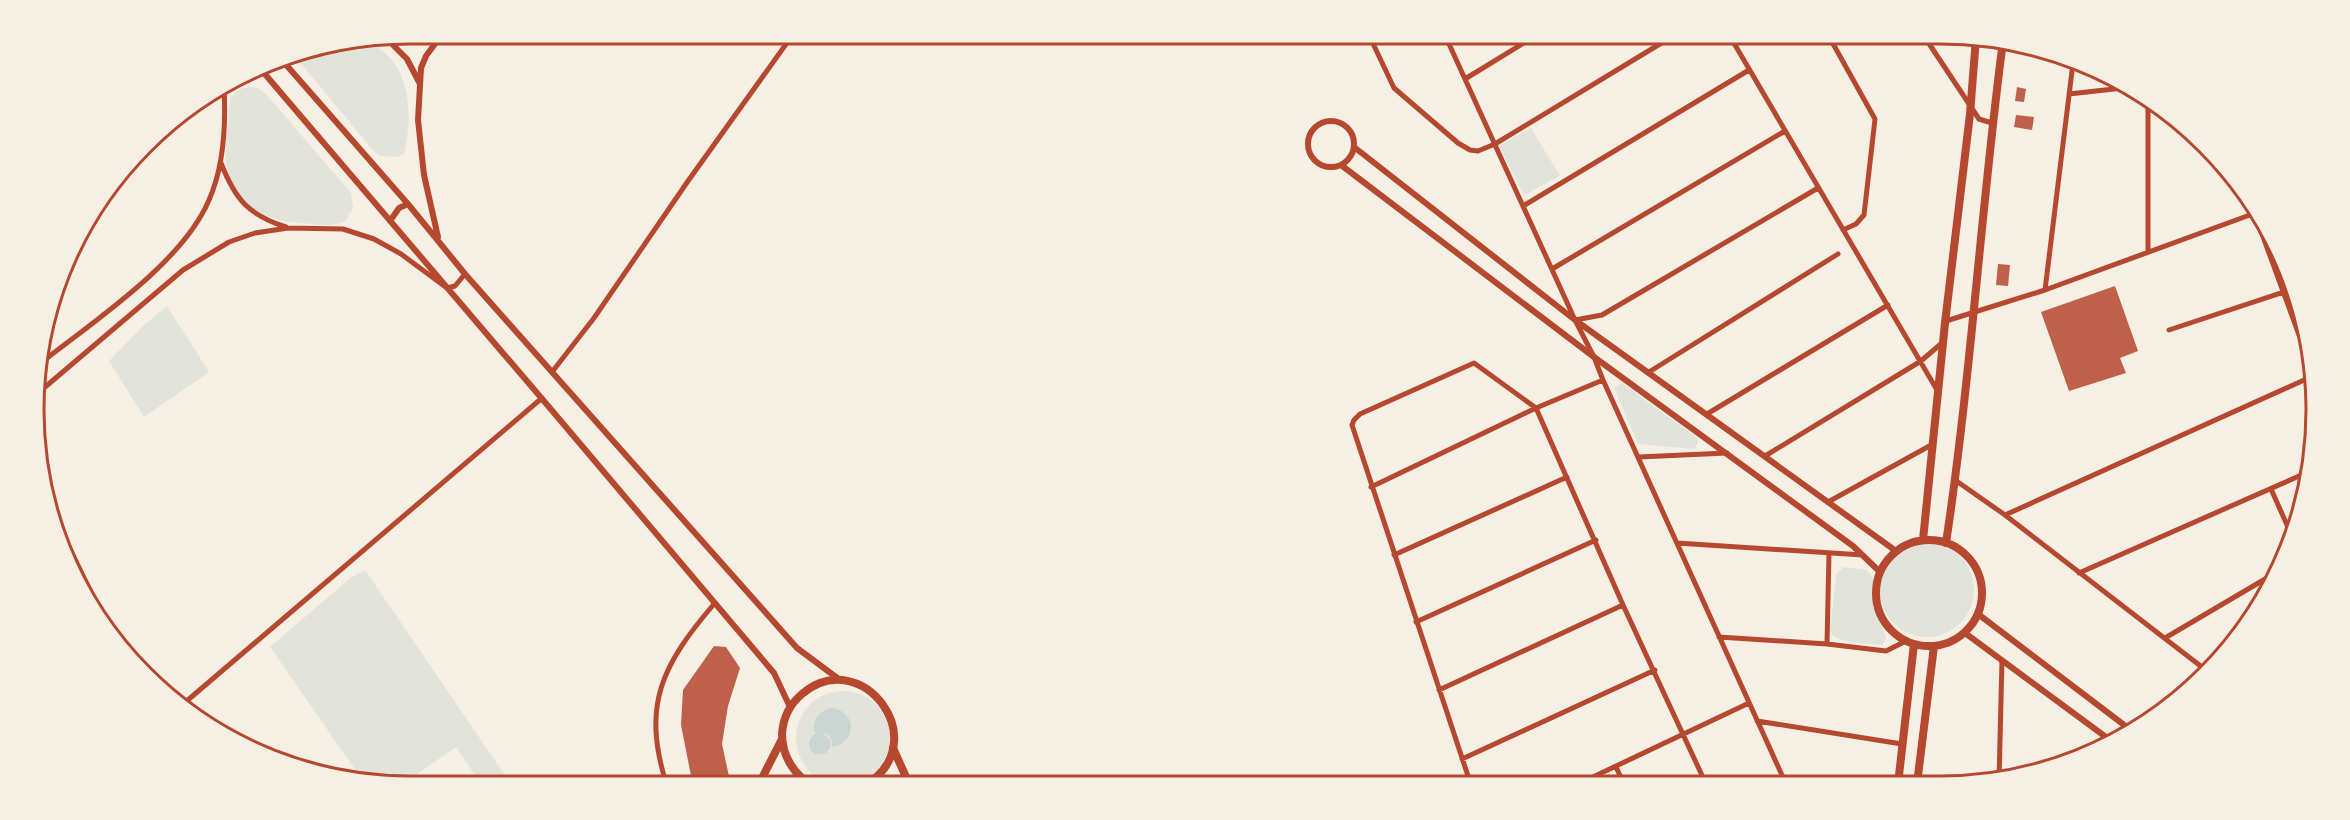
<svg xmlns="http://www.w3.org/2000/svg" width="2350" height="820" viewBox="0 0 2350 820" font-family="'Noto Serif',serif">
	<style>
		.green { fill: #e2e4dc }
		.water { fill: #c9d6d2 }
		.building { fill: #bf614a }
		.lines { fill: none; stroke-linecap: round; stroke-linejoin: round }
		.minor { stroke: #b5482f; stroke-width: 5 }
		.tertiary { stroke: #b5482f; stroke-width: 6 }
		.primary { stroke: #b5482f; stroke-width: 8 }
		.rim { fill: none; stroke: #b5482f; stroke-width: 3 }
	</style>
	<rect width="100%" height="100%" fill="#f6efe4"/>
	<path class="green" d="M366,42C411,58 414,114 404,153L397,157L380,156L372,149L297,59L298,55Z
		M249,87L258,88L265,93L351,193L353,208L346,220C333,228 316,224 301,223C262,221 229,202 226,158C225,139 229,118 230,98L240,89Z
		M1531,128L1560,176L1524,195L1499,146Z
		M167,306L209,372L144,417L109,361L142,327Z
		M1622,383L1697,438L1698,443L1694,449L1638,444L1614,388Z
		M1880 590a47 47 0 1 1 94 0a47 47 0 1 1-94 0Z
		M1843,567L1867,570L1873,578V607L1886,637L1885,641L1882,645C1866,643 1840,645 1830,632L1836,575Z
		M365,570L513,787H483L456,747L400,786L363,781L277,657L270,647L353,576Z
		M796 738a47 47 0 1 1 94 0a47 47 0 1 1-94 0Z"/>
	<path class="water" d="M831,708C857,710 858,743 832,747C833,739 829,734 822,732L830,740L831,747L826,753L815,754C806,748 807,738 817,733L814,731C813,719 819,711 831,708Z"/>
	<path class="building" d="M2017,87L2026,89L2024,102L2015,101Z
		M2016,115L2034,117L2032,130L2014,127Z
		M1998,264L2010,265L2008,286L1996,285Z
		M2115,286L2138,351L2120,358L2126,373L2069,391L2041,312Z
		M714,646L726,647L740,668L728,706L722,744L730,781L724,786H693L681,725L683,690Z"/>
	<g class="lines">
		<path class="minor" d="M1368,33L1394,88L1458,143L1470,150L1478,151L1495,144L1678,33
			M1444,33L1575,320L1594,357L1603,380L1786,784
			M1728,33L1937,390
			M1827,33L1875,119L1864,215L1856,224L1843,230
			M1922,33L1979,119L1992,123
			M1465,79L1540,33
			M2069,94L2123,88
			M221,163C235,199 248,215 286,227
			M2251,204L2313,373
			M1523,206L1749,70
			M2148,252V100
			M1552,269L1785,131
			M2045,290L2073,63
			M1575,320L1602,315L1818,188
			M1946,321L2045,290L2258,212
			M2169,330L2290,290
			M37,366C91,323 182,264 209,200C224,166 226,125 224,88
			M552,372L594,318L688,181L794,33
			M1649,372L1838,254
			M38,393L183,270L229,242L255,233L288,228L343,229L374,239L401,254L447,288L455,286L465,274
			M1707,414L1888,305
			M1765,456L1921,361L1943,342
			M1639,457L1727,453
			M1955,480L2005,515L2207,671
			M1371,487L1536,408L1603,380
			M2271,489L2292,536
			M45,498L112,635
			M1828,502L1933,444
			M2005,515L2313,376
			M1677,543L1863,555
			M1394,555L1567,477
			M2079,573L2306,473
			M1416,622L1596,540
			M1719,637L1827,644L1886,651L1906,641
			M2165,638L2277,572
			M1827,644L1829,553
			M1439,690L1623,605
			M182,705L542,398
			M1757,721L1902,744
			M1462,759L1655,670
			M1616,767L1624,784
			M1999,781L2002,660
			M1471,785L1352,425L1354,420L1360,414L1474,363L1536,408L1623,605L1706,784
			M1576,785L1749,703
			M667,786C641,705 662,665 714,604"/>
		<path class="tertiary" d="M386,38L407,59L419,82
			M281,59L408,204L465,274L797,648L840,680
			M258,66L549,407L774,673L790,707
			M1308 144a23 23 0 1 1 46 0a23 23 0 1 1-46 0Z
			M1354,147L1575,320L1896,551
			M1341,165L1594,357L1853,546L1880,572
			M390,221L399,208L408,204
			M438,237L424,175L418,120L421,68L426,56L443,33
			M1978,614L2132,731
			M1965,633L2114,743"/>
		<path class="primary" d="M1923,540L1945,323L1970,114L1976,38
			M1876 593a53 53 0 1 1 106 0a53 53 0 1 1-106 0Z
			M1946,543C1971,377 1981,208 2003,41
			M893,748L910,786
			M1898,784L1914,644
			M1917,784L1934,646
			M758,786L782,739
			M813,786C794,775 782,756 782,734C783,718 790,704 802,694C862,643 937,743 864,786"/>
	</g>
	<path d="M0 0H2350V820H0ZM410 44H1940A366 366 0 0 1 2306 410V410A366 366 0 0 1 1940 776H410A366 366 0 0 1 44 410V410A366 366 0 0 1 410 44Z" fill="#f6efe4" fill-rule="evenodd"/>
	<path class="rim" d="M410 44H1940A366 366 0 0 1 2306 410V410A366 366 0 0 1 1940 776H410A366 366 0 0 1 44 410V410A366 366 0 0 1 410 44Z"/>
</svg>
